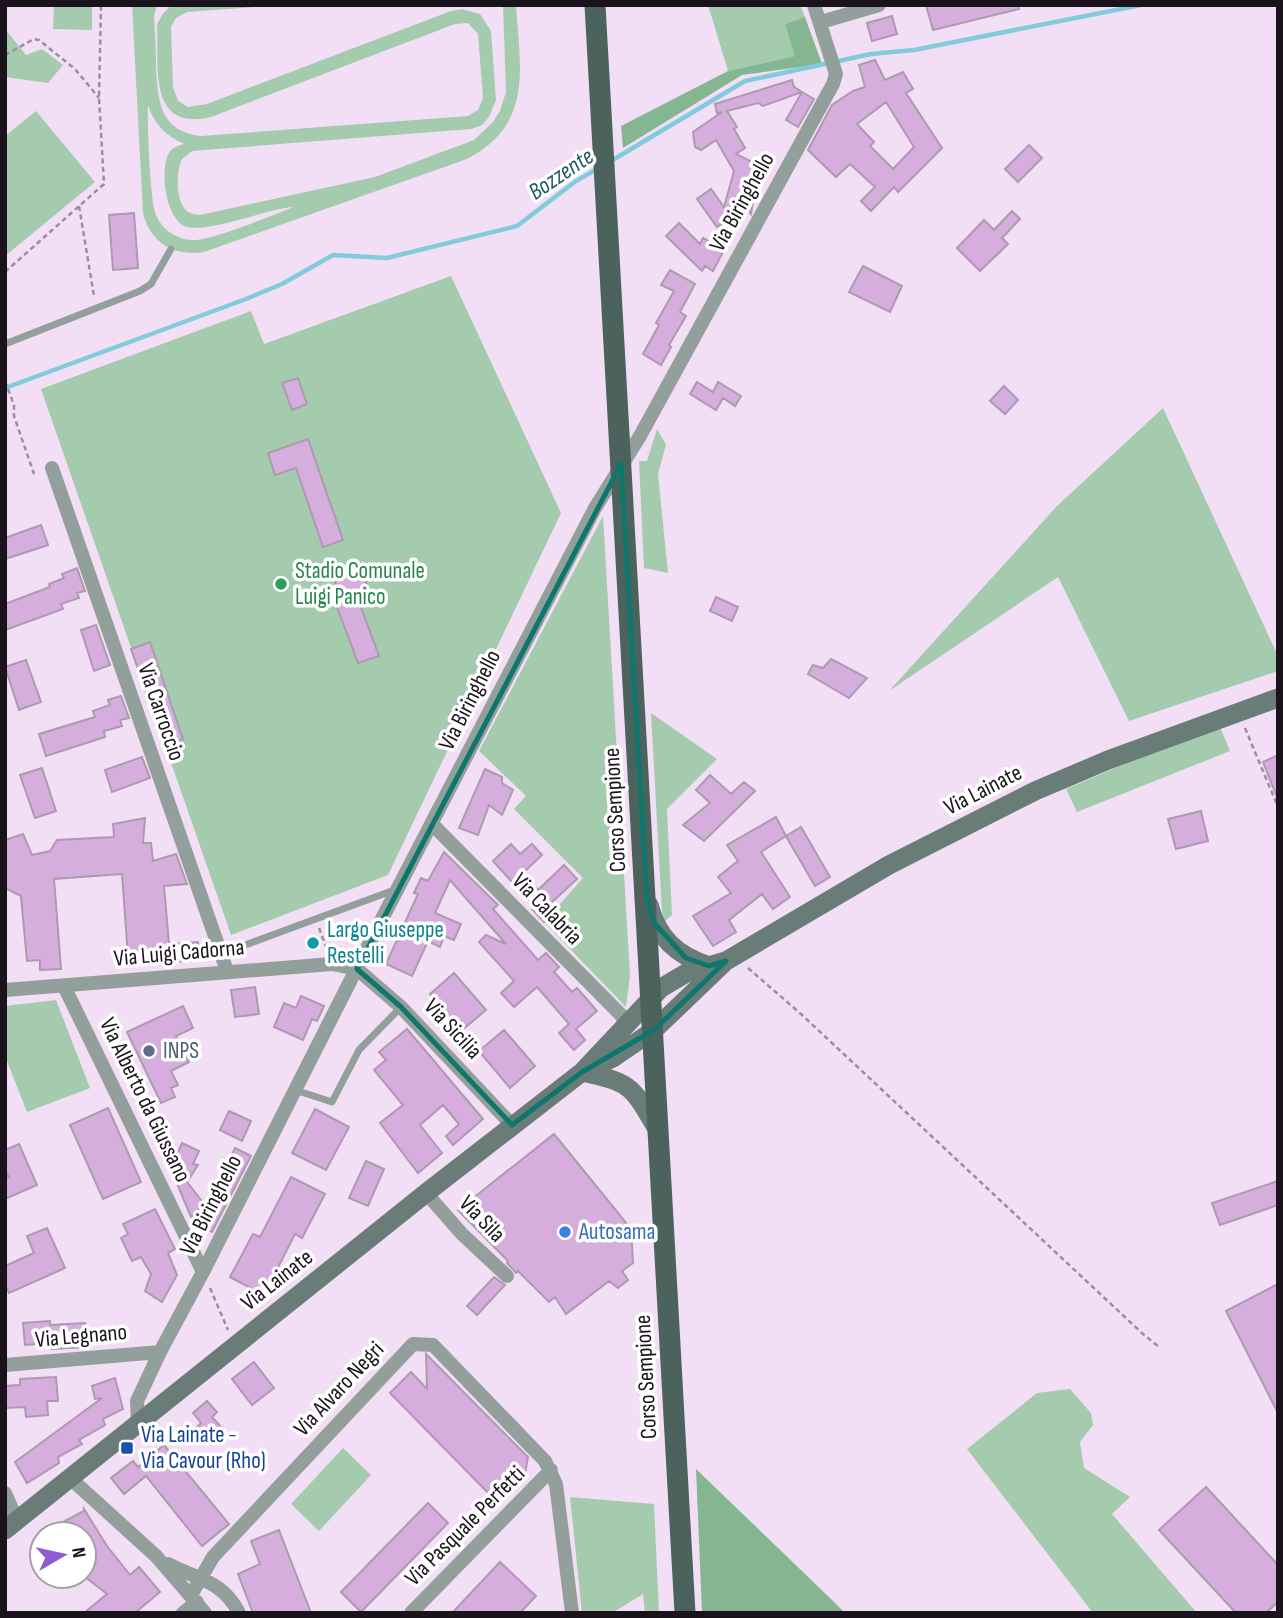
<svg xmlns="http://www.w3.org/2000/svg" width="1283" height="1618" viewBox="0 0 1283 1618" font-family="'Sofia Sans Condensed',sans-serif">
	<style>
		.green { fill: #a5cbae; fill-rule: evenodd }
		.forest { fill: #84b791 }
		.lines { fill: none; stroke-linecap: round; stroke-linejoin: round }
		.stream { stroke: #81cbdc; stroke-width: 4.5 }
		.building { fill: #d6aedd; stroke: #ac9aaf; stroke-width: 2; fill-rule: evenodd }
		.path { stroke: #9b8d9d; stroke-width: 2.5; stroke-dasharray: 5 3.5; stroke-linecap: butt }
		.lane { stroke: #929f9b; stroke-width: 7 }
		.street { stroke: #929f9b; stroke-width: 14 }
		.secondary { stroke: #697c77; stroke-width: 19 }
		.primary { stroke: #4c635d; stroke-width: 21 }
		.marked { fill: none; stroke: #0f766e; stroke-width: 5; stroke-linejoin: round }
		.leisure-dot { fill: #2e9e5b; stroke: #fff; stroke-width: 2.5 }
		.culture-dot { fill: #0f9aa8; stroke: #fff; stroke-width: 2.5 }
		.service-dot { fill: #5c6f8a; stroke: #fff; stroke-width: 2.5 }
		.shop-dot { fill: #3f7fe0; stroke: #fff; stroke-width: 2.5 }
		.transit-dot { fill: #1a4fb4; stroke: #fff; stroke-width: 2.5 }
		.labels { text-anchor: middle; dominant-baseline: central; stroke-width: 7; stroke-linejoin: round; paint-order: stroke }
		.street-label { font-size: 23px; fill: #1a131b; stroke: #fff }
		.leisure-label { font-size: 23px; fill: #27864d; stroke: #fff; text-anchor: start }
		.culture-label { font-size: 23px; fill: #0d838f; stroke: #fff; text-anchor: start }
		.service-label { font-size: 23px; fill: #4e5e75; stroke: #fff; text-anchor: start }
		.shop-label { font-size: 23px; fill: #366cbe; stroke: #fff; text-anchor: start }
		.transit-label { font-size: 23px; fill: #164399; stroke: #fff; text-anchor: start }
		.water-label { font-size: 24px; font-style: italic; fill: #1b5865; stroke: #fff }
	</style>
	<rect width="100%" height="100%" fill="#f2dff5"/>
	<path class="green" d="M54,5H92V30L53,29Z
		M132,5H157L154,16C155,32 156,49 156,66C158,100 159,131 201,136L468,116L478,110L483,98L478,34L468,23L455,24L211,117C147,132 159,66 157,24L162,15L171,5H285L187,12L176,18L171,27L173,87L178,101L188,107L207,104L451,11L462,9L480,14L491,31L496,100L489,117L482,125L471,129L192,151L182,159C176,172 175,202 188,212C192,214 196,214 200,215L375,177L474,140L493,122L500,111L506,92L503,5H516C520,68 534,124 467,159L204,252C175,257 150,243 143,213ZM148,105C154,124 166,136 184,144C179,145 174,147 170,151C159,168 165,216 184,226C204,235 269,208 294,207C272,215 212,241 192,240C175,239 160,228 155,212C150,196 147,122 148,105Z
		M708,5H800L805,17L785,24L796,56L728,71Z
		M6,30L26,55L42,49L63,65L48,83L5,77Z
		M36,111L95,182L5,256V136Z
		M451,276L561,513L388,875L231,935L41,389L251,311L264,344Z
		M1163,408L1278,656V671L1129,721L1058,577L889,691L1057,506Z
		M657,429L666,445L658,474L668,573L644,568L639,461H647Z
		M603,516L630,976L626,1007L544,922L583,878L514,809L526,796L479,751Z
		M651,713L717,759L667,809L672,915L665,921L662,912Z
		M1220,727L1230,751L1077,812L1066,789L1155,751Z
		M56,1000L90,1088L27,1112L5,1056V1006Z
		M1070,1389L1091,1413L1093,1425L1080,1442L1084,1468L1130,1497L1112,1514L1197,1613H1093L967,1449L1037,1393Z
		M343,1448L371,1475L319,1531L291,1504Z
		M570,1497L654,1504L659,1613H645L643,1594L612,1613H582Z"/>
	<path class="forest" d="M805,17L822,64L742,75L623,148L621,126L728,71L795,56L785,24Z
		M696,1469L831,1599L845,1613H702Z"/>
	<g class="lines">
		<path class="stream" d="M611,161L745,81L871,54L914,50L1141,5
			M5,388L246,299L282,284L333,255L387,258L517,226L576,181L597,169"/>
	</g>
	<path class="building" d="M926,5H1018L1019,9L933,30Z
		M892,16L897,34L872,41L867,23Z
		M875,60L885,80L903,72L913,89L906,93L942,148L898,192L894,187L871,211L861,201L875,187L850,164L836,177L808,150L832,105L853,91L865,87L859,65ZM886,102L914,147L893,169L870,146L874,142L857,124Z
		M792,80L794,87L802,92L763,106L758,103L727,111L737,127L734,129L745,148L736,154L768,170L754,196L751,214L746,206L717,227L697,199L711,189L724,207L734,171L716,140L701,150L695,147L693,132L722,112L717,113L715,104Z
		M802,92L814,99L798,127L786,120Z
		M1029,145L1042,158L1018,182L1005,169Z
		M1012,211L1020,219L1002,238L1008,244L980,271L957,248L984,220L994,230Z
		M134,213L138,268L113,270L109,215Z
		M679,223L700,244L703,238L724,250L713,271L705,266L702,271L666,236Z
		M863,266L902,286L890,312L849,292Z
		M670,270L695,284L680,312L686,316L669,345L671,347L661,365L643,354L659,325L656,323L674,291L661,285Z
		M298,378L307,404L292,410L282,383Z
		M697,382L713,392L718,382L741,396L735,406L723,398L716,410L690,394Z
		M1004,386L1018,400L1005,414L990,401Z
		M308,439L343,540L323,547L296,468L275,475L268,453Z
		M41,525L48,545L5,559V538Z
		M346,566L349,574L361,570L372,598L359,602L379,656L358,663L334,599L340,596L331,571Z
		M77,568L85,591L77,593L79,598L61,604L63,609L5,630V604L50,587L49,584L64,578L62,574Z
		M716,597L738,607L732,621L710,611Z
		M96,625L110,665L94,671L81,630Z
		M150,642L183,739L165,746L131,649Z
		M831,659L867,678L849,698L808,674L813,665L823,668Z
		M26,660L41,702L19,710L5,667Z
		M121,696L129,718L120,720L122,726L104,731L105,737L46,756L39,734L95,717L93,711L110,705L108,700Z
		M1278,755V797H1277L1263,762Z
		M142,757L150,778L112,792L105,770Z
		M42,768L56,811L35,818L20,775Z
		M485,769L502,777V783L513,790L502,815L489,805L478,835L459,828Z
		M710,775L731,794L744,782L755,791L704,841L683,825L710,803L696,790Z
		M1201,811L1208,841L1176,849L1168,819Z
		M776,817L786,836L761,852L790,897L773,909L762,894L729,920L736,932L713,946L693,916L731,893L718,877L738,861L727,845Z
		M145,818L143,843H151L153,861L176,854L187,884L164,886L169,944L198,942L200,960L169,962V953L128,956L122,874L54,879L61,969L40,970V960L27,961L21,896L5,888V840L23,834L32,855L50,851L57,840L114,837L113,824Z
		M801,827L830,877L815,886L786,836Z
		M511,844L520,854L532,844L542,855L523,873L538,890L564,865L577,879L550,904L556,910L544,922L532,909L534,906L493,861Z
		M444,852L498,905L493,909L538,960L546,953L559,967L554,972L572,992L577,988L597,1011L576,1029L585,1040L574,1050L559,1033L569,1024L537,987L514,1007L501,993L514,981L479,942L486,935L506,944L450,880L435,913L461,924L454,940L444,936L440,947L428,941L412,976L386,964L418,894L414,893L421,878L428,881Z
		M454,973L486,1010L461,1031L430,994Z
		M255,987L259,1014L235,1017L231,990Z
		M301,996L324,1006L317,1021L312,1019L303,1040L274,1027L284,1003L296,1008Z
		M183,1006L193,1028L176,1036L189,1062L171,1071L178,1085L171,1088L175,1097L161,1103L127,1032Z
		M407,1029L483,1119L453,1145L446,1136L459,1124L443,1105L420,1125L442,1153L418,1173L380,1123L403,1105L374,1070L386,1060L379,1052Z
		M504,1030L535,1066L510,1088L479,1051Z
		M108,1108L141,1182L103,1199L70,1125Z
		M315,1109L349,1127L326,1170L292,1153Z
		M229,1111L251,1121L242,1141L220,1130Z
		M554,1134L631,1229L633,1263L622,1271L628,1280L618,1288L609,1281L566,1314L555,1297L549,1302L518,1271L516,1273L507,1263L508,1261L458,1210Z
		M182,1143L199,1151L193,1164L198,1165L187,1182L208,1209L191,1217L170,1167L173,1165L176,1168L181,1158L176,1156Z
		M19,1144L37,1185L5,1199V1178L9,1177L5,1169V1150Z
		M235,1148L251,1156L212,1232L204,1228L232,1169L226,1166Z
		M366,1161L384,1169L368,1206L349,1198Z
		M291,1177L325,1194L302,1238L295,1234L264,1295L230,1277L253,1234L260,1237Z
		M1278,1181V1205L1220,1225L1212,1203Z
		M155,1209L175,1249L168,1253L177,1275L162,1302L145,1291L151,1274L141,1257L132,1261L121,1238L128,1234L123,1224Z
		M47,1228L65,1268L9,1293L5,1285V1266L34,1253L27,1236Z
		M494,1277L505,1285L477,1315L467,1306Z
		M1278,1284V1413L1226,1311Z
		M50,1321V1325L85,1323L87,1347L52,1349L51,1343L25,1345L23,1323Z
		M426,1354L528,1457L525,1474L497,1502L390,1393L411,1372L427,1389Z
		M254,1362L274,1388L252,1405L232,1379Z
		M56,1377L58,1401H47L48,1415L26,1417L25,1407L5,1408V1386L20,1385V1379Z
		M115,1378L123,1409L103,1419L105,1425L79,1440L82,1444L58,1457L59,1463L27,1483L15,1462L102,1398L95,1399L92,1386Z
		M207,1401L217,1412L212,1417L222,1428L208,1440L197,1427L201,1423L193,1413Z
		M164,1445L229,1524L202,1546L146,1476L124,1494L111,1478L133,1461L138,1467Z
		M1206,1487L1278,1565V1602L1266,1613H1236L1159,1530Z
		M428,1503L448,1523L361,1612L341,1592Z
		M84,1509L107,1546L130,1575L139,1567L160,1592L135,1613H84L107,1594L84,1576V1534H62L61,1523L84,1511Z
		M279,1530L311,1613H253L238,1574L260,1564L251,1541Z
		M500,1562L536,1596L520,1613H452Z"/>
	<g class="lines">
		<path class="path" d="M5,55L34,39L39,40L75,69L99,98
			M79,206L94,296
			M5,272L104,184L99,98L101,5
			M5,381L14,405V416L34,474
			M1245,728L1278,807
			M319,928L328,952
			M748,968L801,1014L1143,1334L1159,1347
			M210,1288L228,1330"/>
		<path class="lane" d="M5,344L140,291L151,284L171,249
			M221,954L397,889
			M295,1090L332,1102L359,1050L401,1007"/>
		<path class="street" d="M821,22L879,5
			M52,468L227,971
			M432,824L622,1016L627,1027
			M64,986L203,1272
			M5,990L332,964L357,969L401,1007L512,1125
			M426,1193L462,1234L507,1276
			M5,1365L160,1352
			M138,1422L137,1401L160,1352L203,1272L370,942L595,508L640,436L833,84L836,74L814,5
			M70,1478L156,1556L205,1613
			M5,1493L17,1520
			M168,1564C198,1580 222,1580 239,1613
			M191,1595L213,1557L413,1344L433,1345L545,1461L556,1484L572,1613
			M183,1613L197,1602
			M411,1613L551,1470"/>
		<path class="secondary" d="M649,905C658,938 676,955 709,966
			M596,1066L613,1058L654,1030L726,961L889,865L1035,791L1108,760L1278,698
			M582,1072C632,1083 631,1085 657,1129
			M5,1530L426,1193L582,1072L661,988L688,972L726,961"/>
		<path class="primary" d="M595,5L685,1613"/>
	</g>
	<path class="marked" d="M621,464L647,898L654,923L686,958L709,966L726,961L654,1030L582,1072L512,1125L401,1007L357,969Z"/>
	<circle class="leisure-dot" cx="281" cy="584" r="7"/>
	<circle class="culture-dot" cx="313" cy="943" r="7"/>
	<circle class="service-dot" cx="149" cy="1051" r="7"/>
	<circle class="shop-dot" cx="565" cy="1232" r="7"/>
	<rect class="transit-dot" x="120" y="1441" width="14" height="14" rx="3.5"/>
	<g class="labels">
		<g class="street-label">
			<text transform="translate(742 202) rotate(-61)">Via Biringhello</text>
			<text transform="translate(470 700) rotate(-63)">Via Biringhello</text>
			<text transform="translate(161 712) rotate(71)">Via Carroccio</text>
			<text transform="translate(983 790) rotate(-27)">Via Lainate</text>
			<text transform="translate(615 810) rotate(-93)">Corso Sempione</text>
			<text transform="translate(547 909) rotate(46)">Via Calabria</text>
			<text transform="translate(179 953) rotate(-5)">Via Luigi Cadorna</text>
			<text transform="translate(453 1029) rotate(47)">Via Sicilia</text>
			<text transform="translate(145 1100) rotate(64)">Via Alberto da Giussano</text>
			<text transform="translate(211 1205) rotate(-63)">Via Biringhello</text>
			<text transform="translate(482 1219) rotate(46)">Via Sila</text>
			<text transform="translate(277 1280) rotate(-38)">Via Lainate</text>
			<text transform="translate(81 1336) rotate(-5)">Via Legnano</text>
			<text transform="translate(646 1377) rotate(-93)">Corso Sempione</text>
			<text transform="translate(339 1389) rotate(-47)">Via Alvaro Negri</text>
			<text transform="translate(465 1526) rotate(-45)">Via Pasquale Perfetti</text>
		</g>
		<g class="leisure-label">
			<text x="295" y="571">Stadio Comunale<tspan x="295" dy="26">Luigi Panico</tspan></text>
		</g>
		<g class="culture-label">
			<text x="327" y="930">Largo Giuseppe<tspan x="327" dy="26">Restelli</tspan></text>
		</g>
		<g class="service-label">
			<text x="163" y="1051">INPS</text>
		</g>
		<g class="shop-label">
			<text x="579" y="1232">Autosama</text>
		</g>
		<g class="transit-label">
			<text x="141" y="1435">Via Lainate -<tspan x="141" dy="26">Via Cavour (Rho)</tspan></text>
		</g>
		<g class="water-label">
			<text transform="translate(561 174) rotate(-34)">Bozzente</text>
		</g>
	</g>
	<rect width="1283" height="1618" fill="none" stroke="#1a131b" stroke-width="14"/>
	<g transform="translate(63 1555) rotate(81)"><circle r="33" fill="#ffffff" stroke="#a3a1a4" stroke-width="2"/>
	<path d="M0-5L12 26L0 18L-12 26Z" fill="#8e5bd3"/>
	<text y="-10" font-size="19" font-weight="bold" text-anchor="middle" fill="#1a131b">N</text>
	</g>
</svg>
